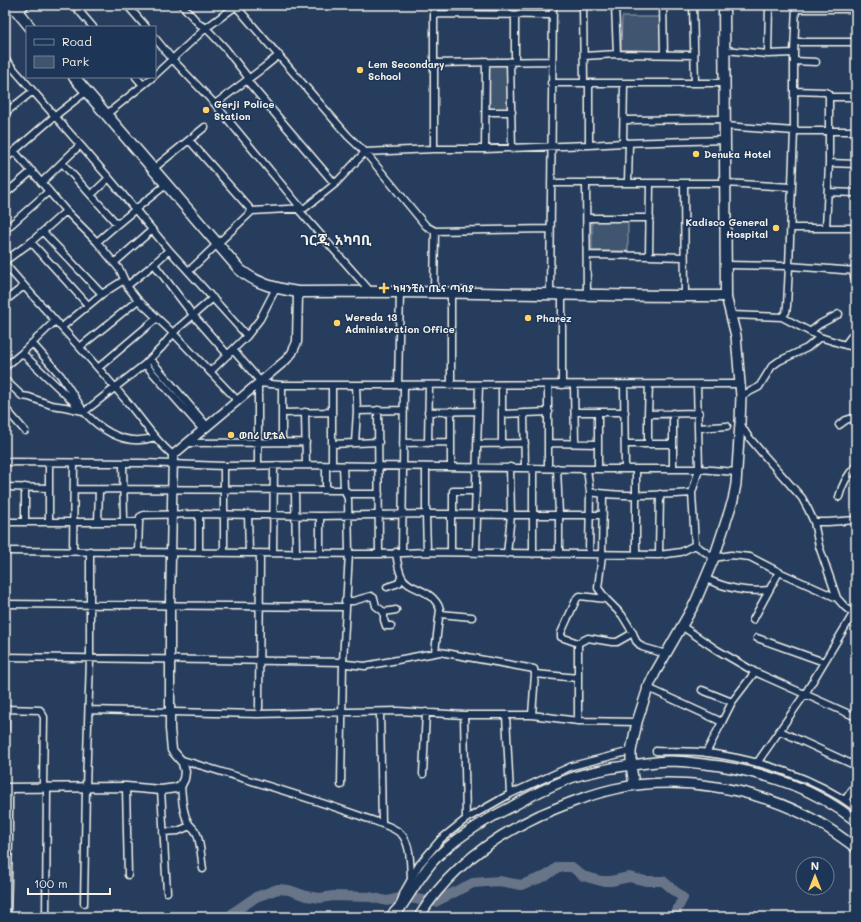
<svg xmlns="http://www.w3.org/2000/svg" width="861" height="922" viewBox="0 0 861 922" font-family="Mali,'Noto Sans Ethiopic',sans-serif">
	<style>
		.green { fill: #40546f; stroke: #9aa2ac }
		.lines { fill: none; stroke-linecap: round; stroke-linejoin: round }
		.river { stroke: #677588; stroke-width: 10 }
		.minor-casing { stroke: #f4f1e8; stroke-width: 9 }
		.tertiary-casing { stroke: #f4f1e8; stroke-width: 11 }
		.secondary-casing { stroke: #f4f1e8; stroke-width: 12 }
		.primary-casing { stroke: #f4f1e8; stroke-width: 13 }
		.minor { stroke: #1d3557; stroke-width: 6 }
		.tertiary { stroke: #1d3557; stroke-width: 8 }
		.secondary { stroke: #1d3557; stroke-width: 9 }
		.primary { stroke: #1d3557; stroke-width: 10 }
		.poi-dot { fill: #ffd166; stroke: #1d3557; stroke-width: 1.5 }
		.labels { text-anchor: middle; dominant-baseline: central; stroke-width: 3; stroke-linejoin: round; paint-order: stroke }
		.poi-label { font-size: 10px; font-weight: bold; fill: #f4f1e8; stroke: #1d3557; text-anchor: start }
		.district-label { font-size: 14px; font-weight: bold; fill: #f4f1e8; stroke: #1d3557 }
	</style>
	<rect width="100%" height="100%" fill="#263d5d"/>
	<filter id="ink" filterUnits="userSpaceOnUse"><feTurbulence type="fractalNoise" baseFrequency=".025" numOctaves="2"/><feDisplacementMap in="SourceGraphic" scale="8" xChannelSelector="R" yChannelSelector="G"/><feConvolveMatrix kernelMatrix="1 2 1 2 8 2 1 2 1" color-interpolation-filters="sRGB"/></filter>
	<g filter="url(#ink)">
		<path class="green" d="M622,17H662L661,51L621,50Z
			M510,63L511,110H490L489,64Z
			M628,220V251H592V221Z"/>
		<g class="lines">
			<path class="river" d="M229,917L234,912L256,897L278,889L289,890L306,896L320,898L333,896L370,897L387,901L403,897L435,902L473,883L499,881L521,885L546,876L558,867H572L583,876L601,881H611L629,877L646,881H663L683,898L673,917"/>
			<g class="minor-casing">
				<path id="minor" d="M74,5L93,27
					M127,5L146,27
					M182,5L199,24L206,28L225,48L247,76L249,83L335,184
					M235,5L348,136L365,152L426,226L435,231L434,292
					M434,5V14L553,15
					M583,5L584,83
					M615,5L617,54
					M663,5L664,54
					M693,5L695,83
					M796,9H856
					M18,12L26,5
					M434,14V149H485L589,145V83
					M155,38L173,60L215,104L301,208
					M795,42H856
					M725,50L768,54L794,53L796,5
					M768,54L769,5
					M584,56L617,54L694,55
					M5,59L109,178L169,250L247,336
					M794,61L816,62
					M510,62L512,149
					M515,62V15
					M434,63L552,61
					M155,75L206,28L236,6
					M136,77L143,85
					M551,83H725
					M794,91L825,92L828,93L829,97V163L826,228
					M829,97H856
					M215,104L263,68L279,55
					M486,112H512
					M5,113L33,91
					M107,114L153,77
					M624,120L725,119
					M725,126L794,131H856
					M189,140L252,211
					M623,143L624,83
					M589,145L623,143L725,140
					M485,149L486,61
					M14,151L66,211L97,242L120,270L127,286L138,300L174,334L237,400
					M5,159L55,116L87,91
					M829,163L856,164
					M63,164L117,224
					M153,169L205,127
					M42,182L80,145
					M551,183H586L587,295
					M586,183H726L791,187
					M628,183L629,143
					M650,184L649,256L684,257
					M684,184L685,296
					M828,192L856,193
					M5,194L32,171
					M91,195L109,178
					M298,209L371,292
					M588,218H650
					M791,228H856
					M5,230L49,191
					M435,231L550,229
					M43,232L102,294
					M31,242L88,305
					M97,242C119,222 143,203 167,184
					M588,255L649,256
					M5,261L31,242L66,211
					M114,263L152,230
					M5,264C43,309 85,351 123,397C140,416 153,439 173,455
					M154,264L193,315L228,355
					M727,265L789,266L794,131V53
					M852,270L856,282
					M189,271L252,211L305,208L335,184L365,152L434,149
					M127,286L154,264L169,250
					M550,294L553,5
					M5,301L24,286
					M731,315L782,317L820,337L845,345L856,330
					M782,317L786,312L787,306L789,266L856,271
					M62,327L102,294L124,280
					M811,331L820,324L839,314
					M32,343L61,376L81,407
					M845,345L856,347
					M80,347L138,300
					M233,350L260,381
					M22,353L84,412C103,432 127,447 155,437
					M150,359L207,426
					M145,364L203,430
					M5,367L22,353L55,321
					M98,368L157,318
					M210,372L247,336L260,319L276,288
					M5,380L22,396L29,397L51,405L65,407L83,411
					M282,385V442
					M332,385V466
					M398,385L400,292
					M451,385V292
					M548,385V468
					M562,385V295
					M574,385L575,443
					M624,385L625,469
					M649,385L648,414L699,413
					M741,396L759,387L772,366L779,361L807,348L820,337
					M5,408L25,431
					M378,410L379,554
					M357,411L404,410
					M451,411V467
					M84,412L145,364L161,348L176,330L213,298
					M305,412L306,465
					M428,412L478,411
					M575,412H598
					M282,413L332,412
					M524,413L525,468
					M502,414L549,412
					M648,414V444
					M740,423L747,435L763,454L802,498L808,509L814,522L819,546L837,598L845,607L856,616
					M839,425L846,420L856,417
					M698,428L727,426
					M187,443L306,442
					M355,443L357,411L356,385
					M403,443L451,442
					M428,443L429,385
					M549,443L598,444
					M332,444L379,442
					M477,444L525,443
					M502,444V385
					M625,444H673
					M5,462L143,463L224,466L306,465L587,469H699L736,472
					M123,463L124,522
					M224,466V553
					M258,466V383L282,385L740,384
					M326,466V490
					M426,467V514H451
					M510,467L511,515H603
					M557,468L559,515V554
					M587,469L590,492L589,554
					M598,469V412H625
					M673,469V413
					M5,487L49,488
					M25,487V522
					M74,489L345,490L350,494H379
					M295,491L296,553
					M590,492C623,497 658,495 692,493L699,469L697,385
					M692,493L695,545
					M603,494L602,555L598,588L606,599
					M839,497C842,485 847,475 856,466
					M248,514L249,553
					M453,514V491H476
					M320,516V553
					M5,522H139
					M49,522V463
					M98,522L99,490
					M814,522H828L856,520
					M695,545L714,558L731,555L750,557L779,572L837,598
					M5,551L249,553L379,554L427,552L659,555L681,552L695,545
					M73,551L74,463
					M138,552L139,522L140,517L144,515L199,514L320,516L426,514L427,552
					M199,552V514
					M396,552C397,560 398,570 402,577C409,591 431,587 440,609L435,652
					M402,552L404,385
					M451,552V514L511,515L507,554
					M273,553L274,466
					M476,553L477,517L475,515L479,385
					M533,554V468
					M636,554V469
					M659,555L660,494
					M706,579C727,588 746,593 769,590
					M387,587L399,583L401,577
					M345,601H353L371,596L374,598L376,606L384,612L396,610
					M5,604L345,607
					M384,612V620L386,626H391
					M440,614L472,617
					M753,620L779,572
					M683,627L717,650L755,672L732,702L722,722
					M757,638L824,662
					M578,643L588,638L612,642H617L633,633
					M5,657L343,662L347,664L365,666L440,652L534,669L535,674L532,715
					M755,672L856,717
					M535,674L578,678V721
					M578,678V643L561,637V633L577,598L580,596L606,599L622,615L633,633L636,641L642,647L666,654
					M646,687L722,722L706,753
					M702,690L732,702
					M259,708L260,553
					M5,709L40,710L44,717L43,788
					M89,710L257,714L398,711L464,715H532L578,721L637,722
					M380,712L382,824
					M464,715L466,819
					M506,715L510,794
					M5,730V709
					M780,731L856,766
					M656,751C673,752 691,750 708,753C759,760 814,777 856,808
					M179,759C241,778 302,795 363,817C374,821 396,827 403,836C411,848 410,864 411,878
					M757,763L805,694L853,614
					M423,774L426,712
					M181,785C182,797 182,811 188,822C191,827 195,829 197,834C201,845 201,858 203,869
					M341,785L343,662L349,553L348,499L344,488L343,466
					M126,787L128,875
					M161,790L167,892
					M845,800L856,784
					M163,832L178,831L190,826
					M84,903L86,788L90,659V551
					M7,917L9,839V788
					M46,917L47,788
					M388,917L400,904L404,892L419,865L441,839L466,819L510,794L572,766L631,751"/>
			</g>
			<g class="tertiary-casing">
				<path id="tertiary" d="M5,788L126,787L161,790L176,788L181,785L184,779L185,772L183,763L172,750L170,729V606L173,455L286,360L292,353L297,342L298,292"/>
			</g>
			<g class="secondary-casing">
				<path id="secondary" d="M634,785L631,765V751L637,722L648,688L655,673L695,603L714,558L733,500L736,484L740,423L741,396L736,336L726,296
					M394,917C408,898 419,877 434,860C454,839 485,820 511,807C530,796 550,786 571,778C584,773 599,771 612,768C631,765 650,762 669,761C686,761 703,764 720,766C770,774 815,789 856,821
					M419,917C447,871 491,838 540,815C564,805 588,795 614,789C676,775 749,787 805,815C824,824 840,836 856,848"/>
			</g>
			<g class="primary-casing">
				<path id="primary" d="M12,5L30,27
					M74,77L240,270C259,285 275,288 298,292C441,290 583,297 726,296L724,5"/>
			</g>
			<use href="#minor" class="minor"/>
			<use href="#tertiary" class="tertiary"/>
			<use href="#secondary" class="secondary"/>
			<use href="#primary" class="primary"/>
		</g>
	</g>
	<g class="poi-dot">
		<circle cx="360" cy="70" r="4"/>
		<circle cx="206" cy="110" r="4"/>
		<circle cx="696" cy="154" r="4"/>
		<circle cx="776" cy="228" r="4"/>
		<path d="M382 282h4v4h4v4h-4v4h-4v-4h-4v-4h4z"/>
		<circle cx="528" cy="318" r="4"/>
		<circle cx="337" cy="323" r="4"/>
		<circle cx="231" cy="435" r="4"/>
	</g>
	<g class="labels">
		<g class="poi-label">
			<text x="368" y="64">Lem Secondary<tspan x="368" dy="12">School</tspan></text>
			<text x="214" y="104">Gerji Police<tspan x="214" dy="12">Station</tspan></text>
			<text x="704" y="154">Denuka Hotel</text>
			<text x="768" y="222" text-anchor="end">Kadisco General<tspan x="768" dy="12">Hospital</tspan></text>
			<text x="393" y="288">ካዛንቺስ ጤና ጣብያ</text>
			<text x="345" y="317">Wereda 13<tspan x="345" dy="12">Administration Office</tspan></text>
			<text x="536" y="318">Pharez</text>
			<text x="239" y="435">ወበሪ ሆቴል</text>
		</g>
		<g class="district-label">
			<text x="336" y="239">ገርጂ አካባቢ</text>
		</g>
	</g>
	<rect width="861" height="922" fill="none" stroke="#1d3557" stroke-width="20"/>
	<rect x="10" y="10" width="841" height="902" fill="none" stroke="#f4f1e8" stroke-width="1.5" filter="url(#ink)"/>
	<rect x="26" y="26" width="130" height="52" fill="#1d3557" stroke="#738091"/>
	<rect x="34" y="39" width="20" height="6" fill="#1d3557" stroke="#738091"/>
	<text x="62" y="46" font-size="12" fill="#f4f1e8">Road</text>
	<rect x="34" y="56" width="20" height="12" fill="#40546f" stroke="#738091"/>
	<text x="62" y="66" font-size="12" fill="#f4f1e8">Park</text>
	<g transform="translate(815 876)"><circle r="19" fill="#1d3557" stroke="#738091"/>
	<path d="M0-3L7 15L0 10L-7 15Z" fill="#ffd166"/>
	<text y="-6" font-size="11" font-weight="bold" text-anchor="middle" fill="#f4f1e8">N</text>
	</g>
	<path d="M28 888v6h82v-6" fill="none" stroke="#f4f1e8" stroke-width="2"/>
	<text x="34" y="888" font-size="12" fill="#f4f1e8" stroke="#1d3557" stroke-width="3" paint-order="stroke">100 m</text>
</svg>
